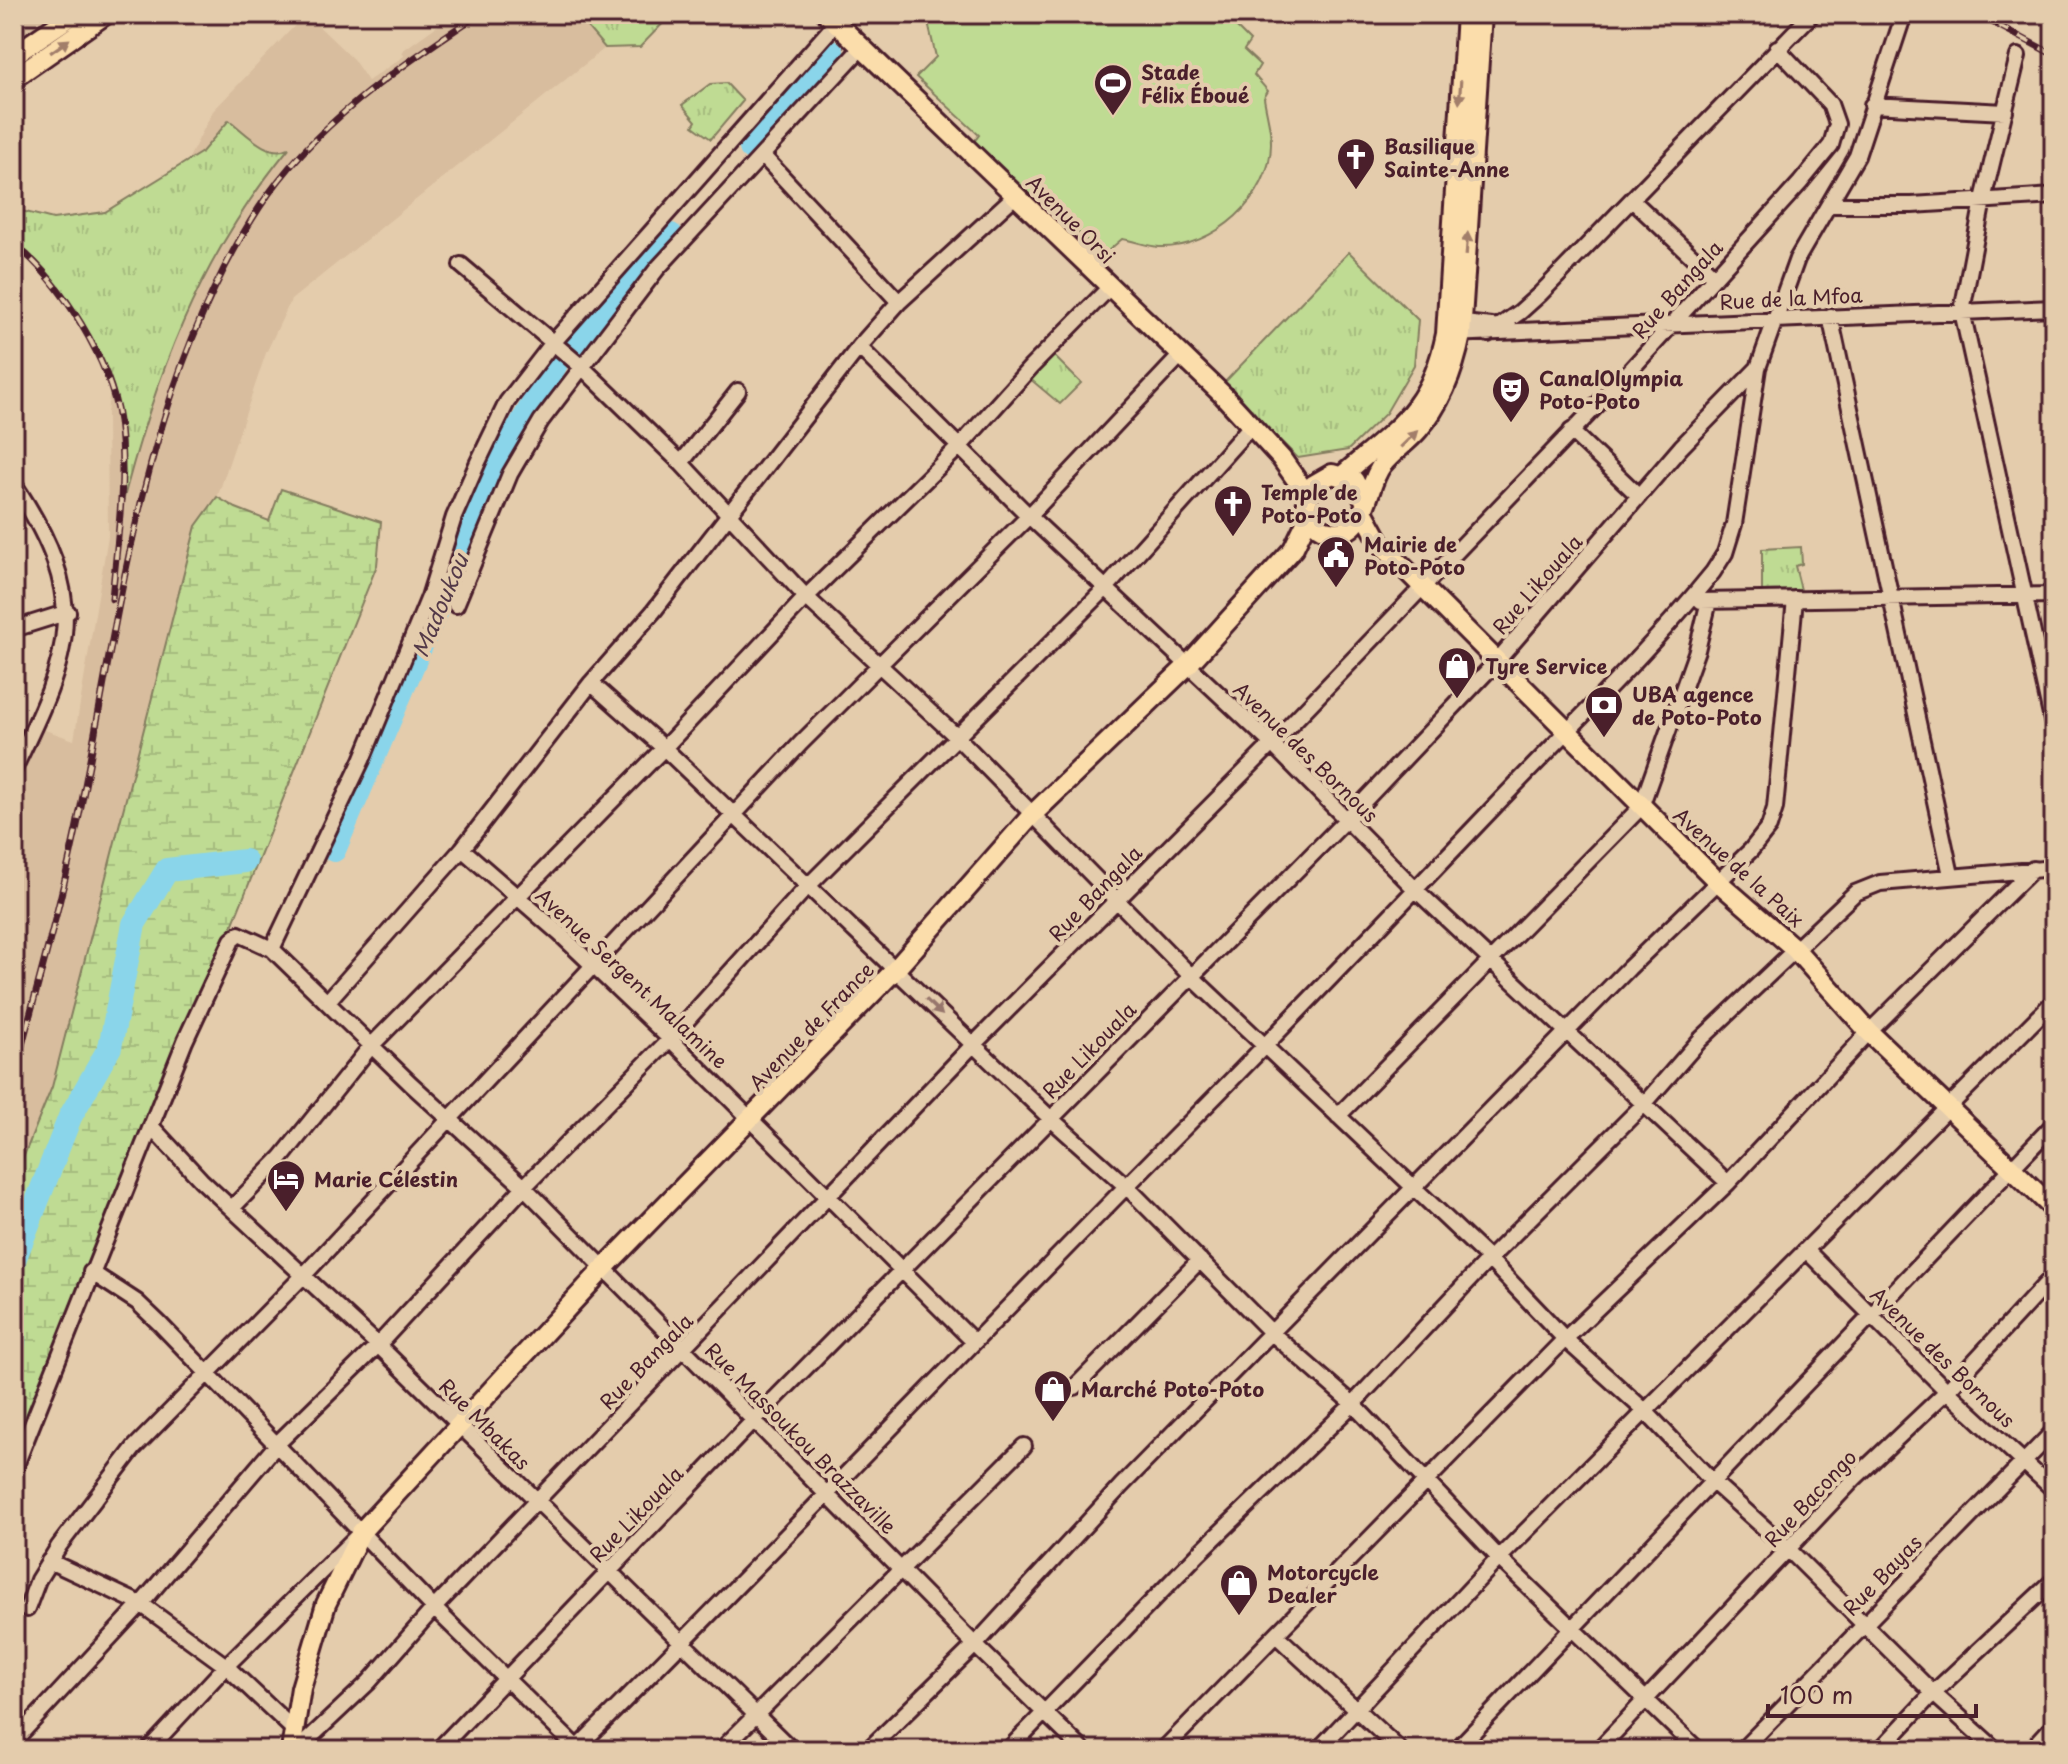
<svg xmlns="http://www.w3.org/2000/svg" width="2068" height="1764" viewBox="0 0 2068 1764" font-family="'Playpen Sans',sans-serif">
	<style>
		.built { fill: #d8bd9e }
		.grass { fill: url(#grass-tufts); stroke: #847d5f; stroke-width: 2 }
		.wetland { fill: url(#wetland-marsh); stroke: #847d5f; stroke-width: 2 }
		.garden { fill: #bfdb93; stroke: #847d5f; stroke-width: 2 }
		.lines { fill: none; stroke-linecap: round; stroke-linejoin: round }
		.river { stroke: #8ad5ea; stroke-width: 24 }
		.minor-casing { stroke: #4a1f2b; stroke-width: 20 }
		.major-casing { stroke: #4a1f2b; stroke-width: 24 }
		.minor { stroke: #e4ccac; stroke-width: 14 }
		.major { stroke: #fbddab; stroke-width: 18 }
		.rail-casing { stroke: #4a1f2b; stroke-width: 7 }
		.rail { stroke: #e4ccac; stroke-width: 4; stroke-dasharray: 12; stroke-linecap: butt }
		.oneway { fill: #a27e6b }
		.oneway2 { fill: #97766c }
		.labels { text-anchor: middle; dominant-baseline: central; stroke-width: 8; stroke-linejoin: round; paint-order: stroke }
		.poi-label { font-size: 20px; font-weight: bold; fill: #4a1f2b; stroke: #e4ccac; text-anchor: start }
		.street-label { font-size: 20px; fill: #4a1f2b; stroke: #e4ccac }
		.water-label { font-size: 22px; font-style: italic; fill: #543a48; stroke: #e4ccac }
	</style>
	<defs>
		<pattern id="grass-tufts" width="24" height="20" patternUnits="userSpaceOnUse" patternTransform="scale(2)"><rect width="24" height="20" fill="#bfdb93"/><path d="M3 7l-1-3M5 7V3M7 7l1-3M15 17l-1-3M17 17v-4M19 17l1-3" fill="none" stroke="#a6bc7f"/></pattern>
		<pattern id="wetland-marsh" width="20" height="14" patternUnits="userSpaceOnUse" patternTransform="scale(2)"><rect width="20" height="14" fill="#bfdb93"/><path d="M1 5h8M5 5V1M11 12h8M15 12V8" fill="none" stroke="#a6bc7f"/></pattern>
	</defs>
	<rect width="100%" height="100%" fill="#e4ccac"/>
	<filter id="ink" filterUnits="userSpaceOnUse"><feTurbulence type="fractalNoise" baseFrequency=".0125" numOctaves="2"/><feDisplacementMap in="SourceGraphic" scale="16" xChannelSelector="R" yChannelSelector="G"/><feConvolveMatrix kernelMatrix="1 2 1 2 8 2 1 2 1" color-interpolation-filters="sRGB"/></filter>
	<g filter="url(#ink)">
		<path class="built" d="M14,14H57L14,43Z
			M306,14L353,59L368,81L404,56L402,51L451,16L456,23L469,14H576L605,48L291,300L266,353L208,525L14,1231V793L42,729L74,740L108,536L107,413L122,289L213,111Z"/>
		<path class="grass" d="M576,14H672L640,47L605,48Z
			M726,83L743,101L711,139L693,126L696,121L682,105L710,84Z
			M229,120C245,132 268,159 289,148C198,259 154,379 119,517C121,485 125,451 119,419C109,362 60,279 14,244V209L53,219L105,212L202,152Z
			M1349,252L1418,320L1414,365L1386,413L1348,450L1298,458L1223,384Z
			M1053,355L1081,383L1060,404L1029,378Z
			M1801,547L1802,564L1795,566L1801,590L1762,591V549Z"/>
		<path class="wetland" d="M281,489L381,522L377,565L14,1469V1180L52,1087L196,526L217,497L236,508L269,521Z"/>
		<path class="garden" d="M926,14H1228L1226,17L1250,41L1244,50L1260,65L1254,75L1268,91L1264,98C1266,112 1271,128 1271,142C1272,198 1213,249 1159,247C1147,246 1134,241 1122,239L1102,256L1043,197L1036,204L973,143L979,135L916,77L936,57Z"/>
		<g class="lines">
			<path class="river" d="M751,148L832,52
				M574,345L671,235
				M334,850L500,460L555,366
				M14,1260L70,1117L110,1047L134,924L167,870L245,861
				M14,1316V1343"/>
			<g class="minor-casing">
				<path id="minor" d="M2018,56L1983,200L1962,311L2054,729
					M1872,105L2005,112
					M763,156L899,302
					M1632,200L1713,276
					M1831,205H1912L2054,196
					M461,265L583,368L681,463L806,597L958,738L1190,975L1489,1259L1565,1339L1645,1411L1712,1481L1789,1550L1933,1693L1996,1750
					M1830,316L1951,875
					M1454,322L1501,327
					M1451,334L2054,308
					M1488,334L1520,312L1540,294L1812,14
					M859,347L1029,516L1272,744L1417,891L1728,1183
					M1571,431L1639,496
					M681,463L738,391
					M14,484C91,601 72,650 14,769
					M1701,601L2054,595
					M456,605L510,474L541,421L657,269L862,47
					M14,629L68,612
					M591,683L664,748L1050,1118L1127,1187L1273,1334L1353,1404L1499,1558L1698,1750
					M462,849L560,934L670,1039L974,1342
					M272,949L362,760L429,597L454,517L478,462L507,402L551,345L844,14
					M327,1002L462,849L591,683L653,612L859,347L899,302L1016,195
					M1338,1116L1641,807L1697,650L1709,601
					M151,1126L201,1180L378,1345L792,1750
					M233,1207L282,1157L371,1046L664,748L806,597L961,445L1031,367L1109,288
					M1806,1250L1947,1391L2054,1490
					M91,1272L137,1302L159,1323L434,1608L579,1750
					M1075,1387L1200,1260
					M14,1470L185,1041L232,940L239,934L272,949L411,1084L524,1187L975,1645L1083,1750
					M49,1561L141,1604L226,1666L294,1730
					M27,1609L38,1580L59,1546L134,1448L304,1275L801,743L1029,516L1181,355
					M1276,1635L1400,1750
					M14,1741L141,1604L279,1442L378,1345L524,1187L670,1039L806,888L1106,588L1251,426
					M148,1750L226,1666L355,1538
					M297,1750L369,1682L434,1608L973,1045L1272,744L1626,375L1800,183L1831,145L1837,124L1830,104L1777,48
					M438,1750L754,1420L1347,819L1497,661L1681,447L1758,368
					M575,1750C783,1543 984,1329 1191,1121C1294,1017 1394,912 1494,807C1569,728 1644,657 1713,572L1725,553L1734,524L1758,368L1775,320L1797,259L1857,156L1904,14
					M721,1750L1024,1446
					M868,1750L975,1645L1121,1486L1629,968L1751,850L1769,827L1775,808L1795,599
					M1008,1750L1199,1553L1353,1404L1489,1259L1645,1103L1700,1040L1855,893L1880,883L2054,868
					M1163,1750L1565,1339L1728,1183L1869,1032L2033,869
					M1318,1750L1499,1558L2054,1001
					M1456,1750L2054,1124
					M1598,1750L1855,1478L1947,1391L2054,1275
					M1742,1750L2054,1431
					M1880,1750L1933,1693L2054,1580
					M2031,1750L2054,1725"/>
			</g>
			<g class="major-casing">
				<path id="major" d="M827,14L1223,395L1281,458L1307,495
					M14,55L74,14
					M14,78L106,14
					M1343,475C1398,427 1431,409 1446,334L1466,14
					M1365,501L1354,480L1332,474L1313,485L1306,506C1310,519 1316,529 1330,531C1368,539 1365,486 1382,465C1392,452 1407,443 1418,430C1442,403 1454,370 1461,335L1482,14
					M1364,513L1381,544L1394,558L1717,881L1795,949L1869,1032L2054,1209
					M291,1750L301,1688L326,1604L361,1532L605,1267L895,970L1032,815L1187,666L1293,549L1309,516"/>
			</g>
			<use href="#minor" class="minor"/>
			<use href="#major" class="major"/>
			<g class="rail-casing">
				<path id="rail" d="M1977,14L2054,55
					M14,244C61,280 111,362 119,421C127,479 117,540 112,599
					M14,1076C37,986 63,897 81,806C121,605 145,384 259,208C313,125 397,68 479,14"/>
			</g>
			<use href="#rail" class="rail"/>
		</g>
		<defs><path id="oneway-solid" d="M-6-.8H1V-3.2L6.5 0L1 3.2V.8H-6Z" transform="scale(2)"/></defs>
		<g class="oneway">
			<use href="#oneway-solid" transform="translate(60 46) rotate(-35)"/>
			<use href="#oneway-solid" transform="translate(1460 92) rotate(94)"/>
			<use href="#oneway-solid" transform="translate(1467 244) rotate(-86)"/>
			<use href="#oneway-solid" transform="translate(1409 439) rotate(-44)"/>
		</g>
		<use class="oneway2" href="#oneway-solid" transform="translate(934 1007) rotate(44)"/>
	</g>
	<defs>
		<g id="stadium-pin" transform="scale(2)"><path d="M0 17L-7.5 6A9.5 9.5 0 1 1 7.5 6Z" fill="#4a1f2b" stroke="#e4ccac"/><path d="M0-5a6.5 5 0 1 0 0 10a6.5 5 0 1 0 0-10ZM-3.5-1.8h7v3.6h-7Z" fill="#fff"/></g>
		<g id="church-pin" transform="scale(2)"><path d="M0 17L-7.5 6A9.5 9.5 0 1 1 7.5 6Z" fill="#4a1f2b" stroke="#e4ccac"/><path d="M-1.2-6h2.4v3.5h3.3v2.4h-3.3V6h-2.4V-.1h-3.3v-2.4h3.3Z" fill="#fff"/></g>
		<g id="theatre-pin" transform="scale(2)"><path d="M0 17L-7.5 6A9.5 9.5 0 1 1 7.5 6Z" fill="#4a1f2b" stroke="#e4ccac"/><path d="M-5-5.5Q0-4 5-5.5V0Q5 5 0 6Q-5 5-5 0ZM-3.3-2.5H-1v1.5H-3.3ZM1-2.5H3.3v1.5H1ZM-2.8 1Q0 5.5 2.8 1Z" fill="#fff"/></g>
		<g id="civic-pin" transform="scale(2)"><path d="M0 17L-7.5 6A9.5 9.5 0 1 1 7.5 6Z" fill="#4a1f2b" stroke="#e4ccac"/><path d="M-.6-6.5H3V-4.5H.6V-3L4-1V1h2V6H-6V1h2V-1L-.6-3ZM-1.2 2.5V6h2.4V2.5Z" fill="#fff"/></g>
		<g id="shop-pin" transform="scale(2)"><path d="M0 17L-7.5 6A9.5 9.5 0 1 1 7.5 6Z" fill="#4a1f2b" stroke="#e4ccac"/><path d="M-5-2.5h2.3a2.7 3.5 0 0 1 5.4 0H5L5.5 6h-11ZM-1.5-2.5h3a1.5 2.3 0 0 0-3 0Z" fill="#fff"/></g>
		<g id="bank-pin" transform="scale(2)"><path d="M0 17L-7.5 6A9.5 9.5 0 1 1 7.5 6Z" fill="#4a1f2b" stroke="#e4ccac"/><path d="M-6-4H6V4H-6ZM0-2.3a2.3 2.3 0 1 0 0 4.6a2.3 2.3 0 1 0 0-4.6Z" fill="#fff"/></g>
		<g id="hotel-pin" transform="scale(2)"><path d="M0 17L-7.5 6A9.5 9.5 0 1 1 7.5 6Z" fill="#4a1f2b" stroke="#e4ccac"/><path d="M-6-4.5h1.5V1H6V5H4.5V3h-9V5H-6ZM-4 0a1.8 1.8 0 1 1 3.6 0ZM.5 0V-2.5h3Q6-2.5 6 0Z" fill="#fff"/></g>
	</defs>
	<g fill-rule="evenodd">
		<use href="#stadium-pin" x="1113" y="83"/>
		<use href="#church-pin" x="1356" y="157"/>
		<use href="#theatre-pin" x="1511" y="390"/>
		<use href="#church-pin" x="1233" y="504"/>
		<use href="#civic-pin" x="1336" y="555"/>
		<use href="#shop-pin" x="1457" y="666"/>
		<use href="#bank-pin" x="1604" y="705"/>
		<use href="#hotel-pin" x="286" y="1179"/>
		<use href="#shop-pin" x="1053" y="1389"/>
		<use href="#shop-pin" x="1239" y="1583"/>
	</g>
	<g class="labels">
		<g class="poi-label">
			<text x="1141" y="72">Stade<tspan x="1141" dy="23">Félix Éboué</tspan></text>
			<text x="1384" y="146">Basilique<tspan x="1384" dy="23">Sainte-Anne</tspan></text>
			<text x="1539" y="378">CanalOlympia<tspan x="1539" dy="23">Poto-Poto</tspan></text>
			<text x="1261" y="492">Temple de<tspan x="1261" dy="23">Poto-Poto</tspan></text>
			<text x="1364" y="544">Mairie de<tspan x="1364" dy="23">Poto-Poto</tspan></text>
			<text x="1485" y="666">Tyre Service</text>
			<text x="1632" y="694">UBA agence<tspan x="1632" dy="23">de Poto-Poto</tspan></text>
			<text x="314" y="1179">Marie Célestin</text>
			<text x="1081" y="1389">Marché Poto-Poto</text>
			<text x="1267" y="1572">Motorcycle<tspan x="1267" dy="23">Dealer</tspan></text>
		</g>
		<g class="street-label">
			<text transform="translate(1071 219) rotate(45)">Avenue Orsi</text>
			<text transform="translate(1677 289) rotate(-48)">Rue Bangala</text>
			<text transform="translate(1791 298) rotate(-3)">Rue de la Mfoa</text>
			<text transform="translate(1537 584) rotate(-49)">Rue Likouala</text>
			<text transform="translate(1306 752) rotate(44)">Avenue des Bornous</text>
			<text transform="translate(1739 867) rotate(42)">Avenue de la Paix</text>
			<text transform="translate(1095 893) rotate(-46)">Rue Bangala</text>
			<text transform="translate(632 978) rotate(43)">Avenue Sergent Malamine</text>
			<text transform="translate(811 1026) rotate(-46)">Avenue de France</text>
			<text transform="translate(1089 1050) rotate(-46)">Rue Likouala</text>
			<text transform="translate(1943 1357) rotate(44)">Avenue des Bornous</text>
			<text transform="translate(646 1361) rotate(-46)">Rue Bangala</text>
			<text transform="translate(485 1424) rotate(45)">Rue Mbakas</text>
			<text transform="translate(801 1438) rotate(45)">Rue Massoukou Brazzaville</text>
			<text transform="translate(1810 1498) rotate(-47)">Rue Bacongo</text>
			<text transform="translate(636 1514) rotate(-46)">Rue Likouala</text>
			<text transform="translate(1882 1575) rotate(-46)">Rue Bayas</text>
		</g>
		<g class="water-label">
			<text transform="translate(439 605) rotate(-67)">Madoukou</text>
		</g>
	</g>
	<rect width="2068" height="1764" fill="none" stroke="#e4ccac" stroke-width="48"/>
	<rect x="24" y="24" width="2020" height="1716" fill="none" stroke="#4a1f2b" stroke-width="3" filter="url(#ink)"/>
	<path d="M1768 1704v12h208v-12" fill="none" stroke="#4a1f2b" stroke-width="4"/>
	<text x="1780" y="1704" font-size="24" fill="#4a1f2b" stroke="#e4ccac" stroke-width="6" paint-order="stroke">100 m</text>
</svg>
